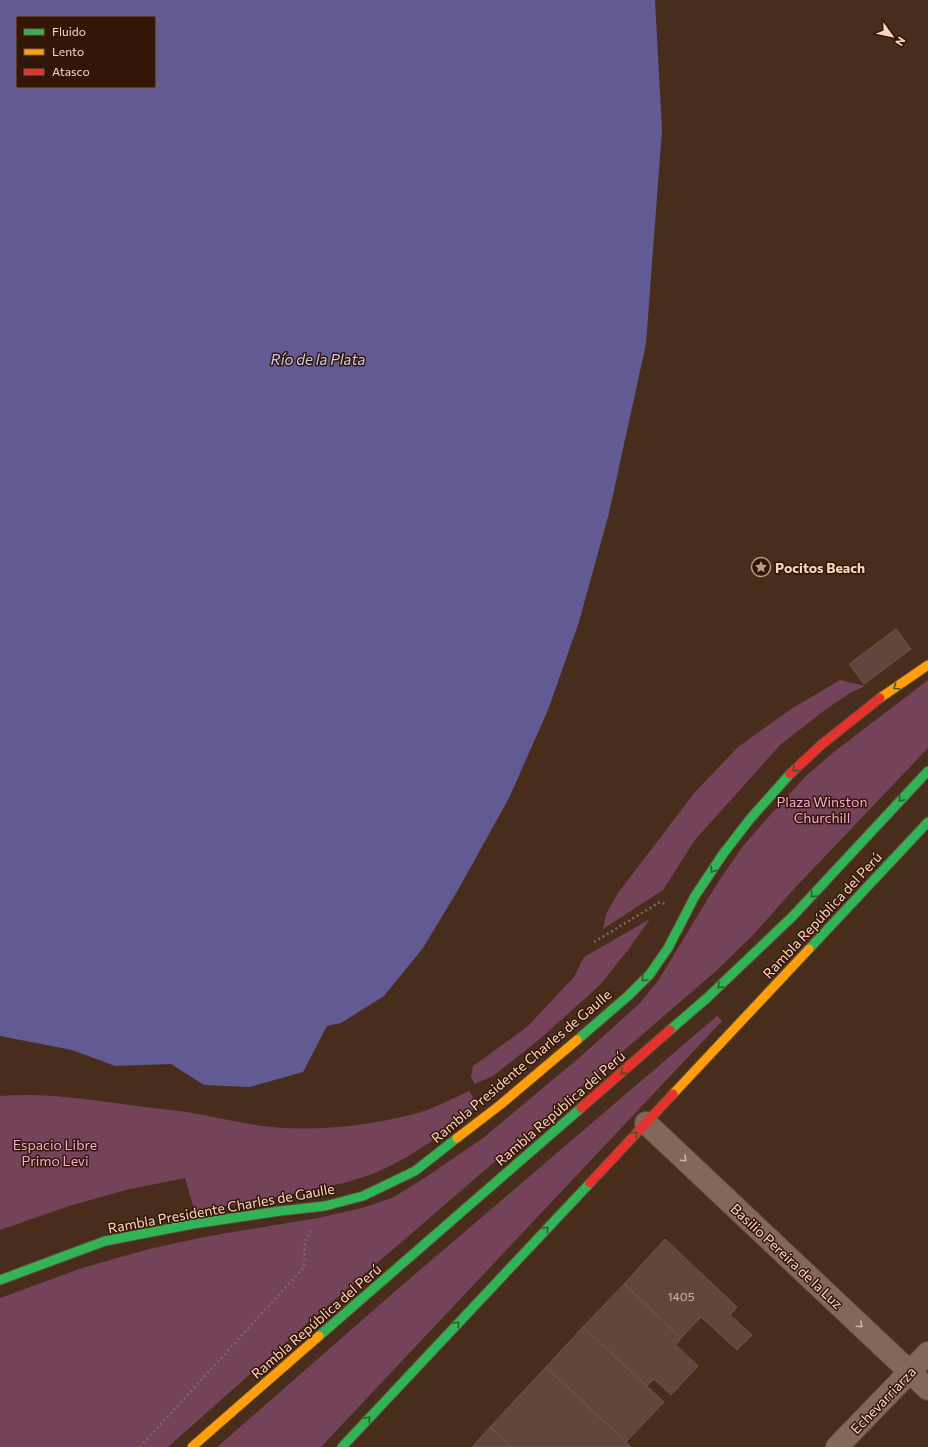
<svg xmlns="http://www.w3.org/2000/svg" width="928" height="1447" viewBox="0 0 928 1447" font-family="Commissioner,sans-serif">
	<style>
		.green { fill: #744259 }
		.water { fill: #615a93; fill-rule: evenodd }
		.building { fill: #60463c; stroke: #71554c }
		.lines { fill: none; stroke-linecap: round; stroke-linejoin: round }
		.street-casing { stroke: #61493c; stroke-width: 24 }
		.fast-casing { stroke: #61493c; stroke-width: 11 }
		.slow-casing { stroke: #61493c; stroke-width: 11 }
		.jam-casing { stroke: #61493c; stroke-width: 11 }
		.path { stroke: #7f685c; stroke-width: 2.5; stroke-dasharray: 2 3; stroke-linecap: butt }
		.street { stroke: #82685a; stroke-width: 22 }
		.fast { stroke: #30b455; stroke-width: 9 }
		.slow { stroke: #ff9f0a; stroke-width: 9 }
		.jam { stroke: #e5322d; stroke-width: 9 }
		.oneway { stroke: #325d2a }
		.oneway2 { stroke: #d8b4a2 }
		.labels { text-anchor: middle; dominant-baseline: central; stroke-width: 3; stroke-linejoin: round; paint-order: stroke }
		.number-label { font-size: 12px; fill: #d6b0a0 }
		.poi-label { font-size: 14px; font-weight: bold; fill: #fdd4c1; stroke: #331607; text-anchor: start }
		.park-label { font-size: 14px; fill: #f8aad3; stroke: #331607 }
		.street-label { font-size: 14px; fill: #fdd4c1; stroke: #331607 }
		.water-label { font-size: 15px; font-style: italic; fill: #cdccf2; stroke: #331607 }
	</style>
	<rect width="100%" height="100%" fill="#482c1c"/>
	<path class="green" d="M840,680L865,686L850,693L825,710L780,745L695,840L663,890L603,929L606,914L618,893L695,792L738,747L791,709Z
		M928,680V748L794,889L753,935L716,971L310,1321L168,1447H0V1298L82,1268L149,1249L209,1236L318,1218L362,1208L392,1198L426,1177L483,1138L580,1057L639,1004L658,981L718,882L743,846L771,814L806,776L835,751Z
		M650,919L628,950L600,985L541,1038L493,1076L475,1084L471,1077L473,1066L527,1027L574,977L584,957Z
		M717,1016L722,1021L321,1447H217L393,1293Z
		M469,1091L478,1106C449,1129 417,1154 382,1170C357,1181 330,1186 303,1192C268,1199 233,1205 198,1211L194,1209L185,1178L126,1190L69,1206L0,1230V1096C46,1092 92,1100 138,1106C158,1109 178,1110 198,1114C227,1119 255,1127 285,1128C327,1130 370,1125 410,1115C431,1110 450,1100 469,1091Z"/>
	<path class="water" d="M0,0H655L662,130L646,344L609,513L579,622L548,710L509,798L458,890L423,948L384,996L341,1023L327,1026L303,1072L250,1087L204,1085L171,1064L115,1066L72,1050L0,1036ZM17,17H155V87H17Z"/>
	<path class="building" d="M896,629L911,649L864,684L849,664Z
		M665,1239L737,1307L730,1315L752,1335L737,1350L701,1317L681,1338L624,1284Z
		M624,1284L681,1338L676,1345L698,1366L671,1395L654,1379L647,1386L583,1327Z
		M583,1327L664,1402L626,1442L546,1367Z
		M546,1367L626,1442L631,1447H512L490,1427Z
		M490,1427L512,1447H472Z"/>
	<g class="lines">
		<g class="street-casing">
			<path id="street" d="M646,1123L928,1389
				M837,1447L928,1353"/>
		</g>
		<g class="fast-casing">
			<path id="fast" d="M809,949L928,822
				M670,1030L707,998L793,916L928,771
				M577,1040L628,996L650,974L668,948L695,896L723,854L750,819L790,774
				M0,1280L105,1241L193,1224L280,1211L325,1206L363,1196L415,1171L457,1138
				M319,1336L581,1108
				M342,1447L590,1183"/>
		</g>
		<g class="slow-casing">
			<path id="slow" d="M880,698L928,665
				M673,1094L809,949
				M457,1138L500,1105L577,1040
				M192,1447L319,1336"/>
		</g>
		<g class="jam-casing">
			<path id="jam" d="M790,774L821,745L880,698
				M581,1108L670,1030
				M590,1183L673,1094"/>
		</g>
		<path class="path" d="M594,942L660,902L665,904
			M140,1447L304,1267L305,1241L311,1231"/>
		<use href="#street" class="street"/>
		<use href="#fast" class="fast"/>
		<use href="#slow" class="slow"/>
		<use href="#jam" class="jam"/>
	</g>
	<defs><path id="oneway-chevron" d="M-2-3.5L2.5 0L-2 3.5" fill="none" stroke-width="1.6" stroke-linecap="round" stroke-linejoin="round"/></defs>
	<g class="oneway">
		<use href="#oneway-chevron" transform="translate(896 687) rotate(145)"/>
		<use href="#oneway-chevron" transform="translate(795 769) rotate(137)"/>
		<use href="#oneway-chevron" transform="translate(901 799) rotate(133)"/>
		<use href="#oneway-chevron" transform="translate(713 870) rotate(124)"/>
		<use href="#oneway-chevron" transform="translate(813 895) rotate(133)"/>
		<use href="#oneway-chevron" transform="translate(644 979) rotate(135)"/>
		<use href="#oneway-chevron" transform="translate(720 986) rotate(136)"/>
		<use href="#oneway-chevron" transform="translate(623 1072) rotate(139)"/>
		<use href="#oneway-chevron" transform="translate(635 1134) rotate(-46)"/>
		<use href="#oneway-chevron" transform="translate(546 1229) rotate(-47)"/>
		<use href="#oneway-chevron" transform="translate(457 1324) rotate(-47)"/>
		<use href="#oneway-chevron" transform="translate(368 1419) rotate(-47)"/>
	</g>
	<g class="oneway2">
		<use href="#oneway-chevron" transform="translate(684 1159) rotate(43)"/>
		<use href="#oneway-chevron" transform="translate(860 1325) rotate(43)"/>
	</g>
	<defs>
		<g id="sight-ring" transform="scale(1)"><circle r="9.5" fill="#331607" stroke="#be9987" stroke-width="1.5"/><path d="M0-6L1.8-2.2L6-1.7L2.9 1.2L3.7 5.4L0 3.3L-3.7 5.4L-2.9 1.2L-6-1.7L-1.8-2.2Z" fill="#be9987"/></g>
	</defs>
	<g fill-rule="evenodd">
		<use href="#sight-ring" x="761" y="567"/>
	</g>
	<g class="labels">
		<g class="number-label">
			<text x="681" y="1296">1405</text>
		</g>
		<g class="poi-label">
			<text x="775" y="567">Pocitos Beach</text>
		</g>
		<g class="park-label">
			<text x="822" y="801">Plaza Winston<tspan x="822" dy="16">Churchill</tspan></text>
			<text x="55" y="1144">Espacio Libre<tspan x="55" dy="16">Primo Levi</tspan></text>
		</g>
		<g class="street-label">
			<text transform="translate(822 915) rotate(-47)">Rambla República del Perú</text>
			<text transform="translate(521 1066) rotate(-40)">Rambla Presidente Charles de Gaulle</text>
			<text transform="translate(560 1108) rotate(-41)">Rambla República del Perú</text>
			<text transform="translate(221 1208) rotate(-10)">Rambla Presidente Charles de Gaulle</text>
			<text transform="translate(787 1256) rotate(43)">Basilio Pereira de la Luz</text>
			<text transform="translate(316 1321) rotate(-41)">Rambla República del Perú</text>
			<text transform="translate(883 1400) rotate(-46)">Echevarriarza</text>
		</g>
		<g class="water-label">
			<text x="318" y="359">Río de la Plata</text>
		</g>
	</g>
	<rect x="16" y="16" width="140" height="72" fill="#331607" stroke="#846251"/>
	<rect x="24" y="29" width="20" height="6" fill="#30b455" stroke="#846251"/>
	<text x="52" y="36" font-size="12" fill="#fdd4c1">Fluido</text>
	<rect x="24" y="49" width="20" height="6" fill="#ff9f0a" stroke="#846251"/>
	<text x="52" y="56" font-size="12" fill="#fdd4c1">Lento</text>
	<rect x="24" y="69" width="20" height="6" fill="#e5322d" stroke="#846251"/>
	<text x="52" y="76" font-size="12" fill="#fdd4c1">Atasco</text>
	<g transform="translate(892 36) rotate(123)" stroke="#331607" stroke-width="3" paint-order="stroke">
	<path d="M0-3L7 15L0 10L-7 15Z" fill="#fdd4c1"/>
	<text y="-6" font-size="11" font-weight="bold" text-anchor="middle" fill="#fdd4c1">N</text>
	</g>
</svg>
